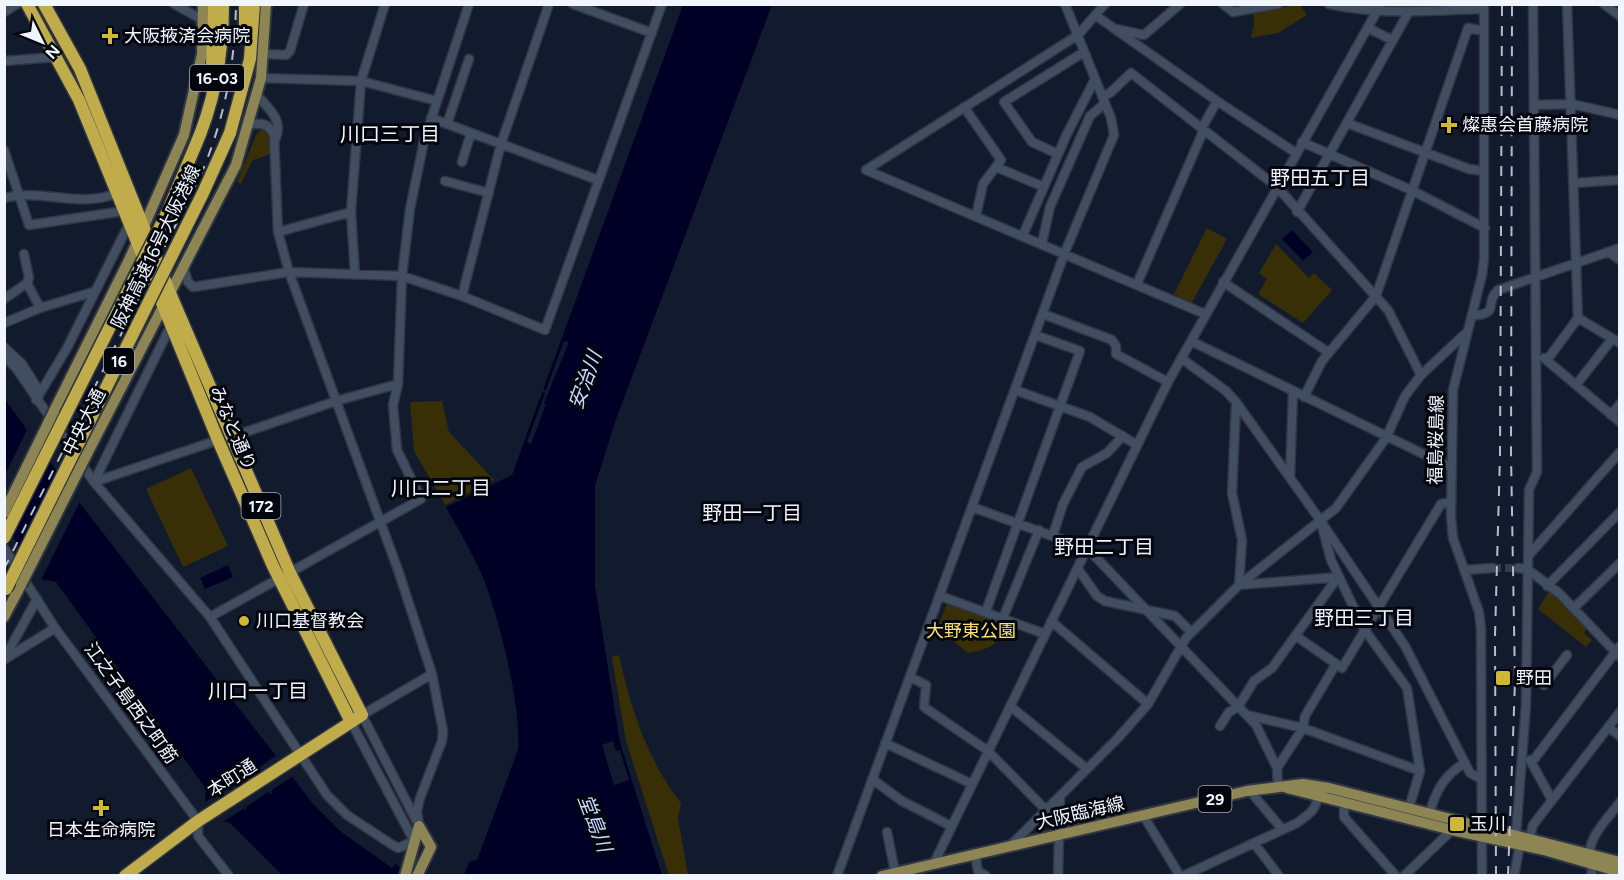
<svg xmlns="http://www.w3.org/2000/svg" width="1624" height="880" viewBox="0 0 1624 880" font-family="Figtree,'Noto Sans JP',sans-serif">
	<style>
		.green { fill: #382f06 }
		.water { fill: #000027 }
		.pier { fill: #111b2d }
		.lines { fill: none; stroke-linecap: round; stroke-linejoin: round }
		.minor-tunnel { stroke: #333c4c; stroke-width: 8; stroke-dasharray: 8 4; stroke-linecap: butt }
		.minor-casing { stroke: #313643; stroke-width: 11 }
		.major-casing { stroke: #313643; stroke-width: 14 }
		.highway-casing { stroke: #313643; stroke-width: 15 }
		.minor { stroke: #414d61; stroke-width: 8 }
		.major { stroke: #8d8654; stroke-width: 10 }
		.highway { stroke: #c0ac4b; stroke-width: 12 }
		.rail { stroke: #b7bdc8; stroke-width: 2; stroke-dasharray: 10 10; stroke-linecap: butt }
		.major-bridge-casing { stroke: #313643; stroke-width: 14; stroke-linecap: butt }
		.highway-bridge-casing { stroke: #313643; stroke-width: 15; stroke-linecap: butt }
		.major-bridge { stroke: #8d8654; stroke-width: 10 }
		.highway-bridge { stroke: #c0ac4b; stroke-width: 12 }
		.poi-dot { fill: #d1b736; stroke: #03060d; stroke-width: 2 }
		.labels { text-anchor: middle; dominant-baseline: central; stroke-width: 6; stroke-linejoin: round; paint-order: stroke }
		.shield { fill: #03060d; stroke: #aaadb5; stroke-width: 1.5 }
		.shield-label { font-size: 16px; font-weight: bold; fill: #f1f5fd }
		.poi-label { font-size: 18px; fill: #f1f5fd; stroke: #03060d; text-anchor: start }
		.street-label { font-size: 18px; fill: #f1f5fd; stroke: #03060d }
		.park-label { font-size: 18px; fill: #fce26d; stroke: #03060d }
		.neighbourhood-label { font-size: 20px; fill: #f1f5fd; stroke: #03060d }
		.water-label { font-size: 20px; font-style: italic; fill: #c5daff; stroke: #03060d }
	</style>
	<rect width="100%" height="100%" fill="#111b2d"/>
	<path class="green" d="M1300,5L1307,15L1278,33L1251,38L1254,23L1253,11Z
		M264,128L270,134V154L252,161L241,184L237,182L257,133Z
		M1207,228L1227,239L1191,304L1174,294Z
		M1276,244L1309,278L1314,273L1332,290L1303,323L1258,294L1267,279L1259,273Z
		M442,401L449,432L494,480L445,505L414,451L410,402Z
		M191,468L228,546L183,567L146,489Z
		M1549,591L1588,627L1584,633L1592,640L1586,647L1538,609Z
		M947,603L1008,625C1002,644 987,650 968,653L952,640L936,633Z
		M619,655C630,706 648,762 681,803L678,818L688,875H669L626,741L612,657Z"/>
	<path class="water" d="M683,5H772L616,419L595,486V586L620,743L662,875H464L469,862L477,860L518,750C522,708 498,612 481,573C471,551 458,529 446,507L512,475Z
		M1292,230L1313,252L1303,261L1282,239Z
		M4,398L82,506L314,805L340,831L392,868L396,863L406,875H282L230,823L223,821L205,800L206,789L56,582L40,579L5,524Z
		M228,565L233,577L205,589L200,578Z"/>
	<path class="pier" d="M564,341L569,342L544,403L546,404L531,444L527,442L545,393L540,391L541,389L546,390Z
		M29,426L45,449L5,529V475Z
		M64,475L81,499L40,582L23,559Z
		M613,741L616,751L620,750L629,780L614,785L602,745Z
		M280,753L295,775L272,790V794L268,792L246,807V810L243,809L221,823L204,803L228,787L227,781L232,785L254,770L253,765L258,768Z"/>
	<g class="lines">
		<path class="minor-tunnel" d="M1493,568H1518"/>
		<g class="minor-casing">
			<path id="minor" d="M174,4L203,20
				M573,4L652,33
				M1223,4L1233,12L1278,4
				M1329,4C1385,16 1428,10 1484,9
				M1604,4L1620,16
				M4,12L17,4
				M1095,15L1217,101L1296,153
				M1368,28L1392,40
				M1117,29L1144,35L1180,4
				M264,54L286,55L290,51L304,4
				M4,61L56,57
				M261,78L361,81L437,101
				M258,96C270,110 284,121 275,140
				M1103,96L1110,93L1131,73L1277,187L1388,310L1421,375
				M1534,105L1572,104L1620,115
				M964,107L1001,160L983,184L976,216
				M431,118L598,180
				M1347,123L1469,169L1484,171
				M250,124C262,123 268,123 274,135L278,232L289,272L398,570L432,674L443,731L442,741L420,798L417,811L419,826
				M447,124L469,59
				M1302,142L1411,190L1485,228
				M4,150L29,225L117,212L123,208
				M1058,154L1032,142L1004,102L1084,52
				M462,162L471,133
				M996,167L1044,187
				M866,170L1205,314
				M866,170L1078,35L1105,4
				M445,181L489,193
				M1573,183L1620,180
				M4,198C42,188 80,209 117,193
				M1297,212L1408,13
				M278,232L351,212
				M1023,235L1066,136L1095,79
				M1042,243L1050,207L1090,116L1105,103
				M1608,252L1620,260
				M24,254L29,278L27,283
				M184,269L188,282L193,287L289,272L402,276L462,296L545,330L662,4
				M355,274L351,212L361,81L385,4
				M1223,282L1328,352
				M1137,284L1202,134V128L1217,101
				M462,296L501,144L549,4
				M4,299L27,283L40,308
				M1043,314L1112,340L1116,346V354L1168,382
				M1472,316C1502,313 1483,304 1498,290L1620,248
				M1578,318L1620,343
				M4,323L40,308L93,292
				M1191,341L1452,468
				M4,347L22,364L38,389L37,397
				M4,356L16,368L94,482L171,325
				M1181,358L1226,391L1236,402L1320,520L1405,646L1470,773L1481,779
				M1544,358L1620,422
				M1547,360L1578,318L1567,4
				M1576,385L1612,339
				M1015,390L1090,417L1137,445
				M1304,397L1322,361L1376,296L1468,28L1484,31
				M36,400L67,348L129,224
				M1236,403L1232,493L1242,540L1239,585
				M1611,415L1620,404
				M231,437L336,401L398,384
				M218,440L94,482L210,617L327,795L347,815L391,844L398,848L414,841L351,722
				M1290,477L1293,392
				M972,507L1088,549L1256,725L1277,768L1278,787
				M1322,526L1331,560L1364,629L1407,688L1420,771L1409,808
				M1053,535L1063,504L1082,467L1107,453L1123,436
				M4,548L55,628L198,821V836L229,876
				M1529,555L1620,452
				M1518,568L1527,569L1560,594L1619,656
				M1078,569L1097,596L1105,601L1175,616L1191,632
				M1464,570L1493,568
				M1239,585L1338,577
				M1547,586L1620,512
				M940,596L1045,634
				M1574,608L1620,563
				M986,611L1080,351L1035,335
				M210,617L421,499L397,450L393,405L398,384L402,276L410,209L424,141L469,4
				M1003,618L1039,530
				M1051,621L1148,704
				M1296,636L1342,668L1441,504L1451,502
				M4,659L37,599
				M5,659L55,628
				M1526,672L1544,685L1567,655
				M910,677L926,685L924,707L988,751L1046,810
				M1010,706L1087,769
				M1247,715L1303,728L1420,771
				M1220,726L1229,712L1238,707L1254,681L1272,668L1338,577
				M1608,727L1620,736
				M885,743L972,784
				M1530,760L1552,800
				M1532,762L1620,646
				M1277,768L1303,728L1305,716L1336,664
				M872,779L902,801L951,826
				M1250,791L1282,829
				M1344,804V817L1396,876
				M1430,813C1435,791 1445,774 1465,763
				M1143,815L1180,876
				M416,820L362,715L432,674
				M887,832L895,872
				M1516,834L1526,705L1529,490L1537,472L1533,4
				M1530,837L1533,825L1620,712
				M1254,843L1279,876
				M1010,846L1118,738L1148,704L1186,638L1239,585L1336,508L1386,438L1405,396L1421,375L1467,332
				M975,854L978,871L986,876
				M934,863L1168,382L1381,4
				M837,876L1065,252L1114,135L1111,118L1065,4
				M1058,876L1060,797
				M1183,876L1297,823C1309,814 1316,811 1318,795
				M1404,876L1452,830
				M1482,876L1481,629L1479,612L1453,538L1451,516L1453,390L1482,275L1484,259V4
				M1514,876L1520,844
				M1591,876C1594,865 1589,862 1590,852C1590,835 1610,816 1620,802"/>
		</g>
		<g class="major-casing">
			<path id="major" d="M54,411L130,258L184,135L202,54L203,4
				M87,454L236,165L261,78L266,4
				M4,617L21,585
				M1287,788L1452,830L1544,850L1620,872
				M405,876L419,826
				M417,876L431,847L419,826
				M882,876L1247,791L1303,784L1329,788L1620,862"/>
		</g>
		<g class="highway-casing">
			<path id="highway" d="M27,4L79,100L218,440L273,566L351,722
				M44,4L80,69L170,293L290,573L362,715L198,821L125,876
				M245,4V28
				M212,65L214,4
				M230,133L250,59L254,4
				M194,149C215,102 223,55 223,4"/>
		</g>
		<use href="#minor" class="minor"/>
		<use href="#major" class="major"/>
		<use href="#highway" class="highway"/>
		<path class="rail" d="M4,569L202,172C225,117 235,63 236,4
			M1496,876L1495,636L1500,455L1502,4
			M1508,876L1515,681L1511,455L1512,4"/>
		<g class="major-bridge-casing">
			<path id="major-bridge" d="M4,513L54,411
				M21,585L87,454"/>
		</g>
		<g class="highway-bridge-casing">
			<path id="highway-bridge" d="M4,538L166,215L194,149
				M6,589L203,193L230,133"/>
		</g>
		<use href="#major-bridge" class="major-bridge"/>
		<use href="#highway-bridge" class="highway-bridge"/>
	</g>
	<g class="poi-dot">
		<path d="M107 27h6v6h6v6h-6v6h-6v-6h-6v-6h6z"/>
		<path d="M1446 116h6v6h6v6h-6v6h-6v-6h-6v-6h6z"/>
		<circle cx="244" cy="621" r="6"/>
		<rect x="1495" y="670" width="16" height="16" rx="3"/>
		<path d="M98 799h6v6h6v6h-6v6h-6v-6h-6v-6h6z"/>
		<rect x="1449" y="816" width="16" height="16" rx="3"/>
	</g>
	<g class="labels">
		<g class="shield">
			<rect x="190" y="65" width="54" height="26" rx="4.5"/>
			<rect x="104" y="348" width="30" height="26" rx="4.5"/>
			<rect x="241.5" y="493" width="39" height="26" rx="4.5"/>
			<rect x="1198.5" y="786" width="33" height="26" rx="4.5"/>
		</g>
		<g class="shield-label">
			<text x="217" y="78">16-03</text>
			<text x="119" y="361">16</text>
			<text x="261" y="506">172</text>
			<text x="1215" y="799">29</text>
		</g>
		<g class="poi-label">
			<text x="124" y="36">大阪掖済会病院</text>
			<text x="1462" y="125">燦惠会首藤病院</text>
			<text x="256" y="621">川口基督教会</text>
			<text x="1516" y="678">野田</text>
			<text x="1470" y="824">玉川</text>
			<text x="101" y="830" text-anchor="middle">日本生命病院</text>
		</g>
		<g class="street-label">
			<text transform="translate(156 247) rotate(-64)">阪神高速16号大阪港線</text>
			<text transform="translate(84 422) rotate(-63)">中央大通</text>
			<text transform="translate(233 428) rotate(67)">みなと通り</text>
			<text transform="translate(1436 440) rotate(-89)">福島桜島線</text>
			<text transform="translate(131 703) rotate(54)">江之子島西之町筋</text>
			<text transform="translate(232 778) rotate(-33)">本町通</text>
			<text transform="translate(1080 813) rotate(-13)">大阪臨海線</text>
		</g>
		<g class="park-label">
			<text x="971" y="631">大野東公園</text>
		</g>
		<g class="neighbourhood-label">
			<text x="390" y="134">川口三丁目</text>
			<text x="1320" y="178">野田五丁目</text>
			<text x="441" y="488">川口二丁目</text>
			<text x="752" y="513">野田一丁目</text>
			<text x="1104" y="547">野田二丁目</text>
			<text x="1364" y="618">野田三丁目</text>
			<text x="258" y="691">川口一丁目</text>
		</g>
		<g class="water-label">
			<text transform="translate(585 380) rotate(-70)">安治川</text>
			<text transform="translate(595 823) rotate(69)">堂島川</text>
		</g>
	</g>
	<rect width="1624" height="880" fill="none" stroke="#f1f5fd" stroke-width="12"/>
	<g transform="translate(42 42) rotate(133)" stroke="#03060d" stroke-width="4.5" paint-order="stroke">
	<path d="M0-4.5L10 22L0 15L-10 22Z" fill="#f1f5fd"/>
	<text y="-9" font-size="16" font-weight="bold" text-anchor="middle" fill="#f1f5fd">N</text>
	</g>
</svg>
